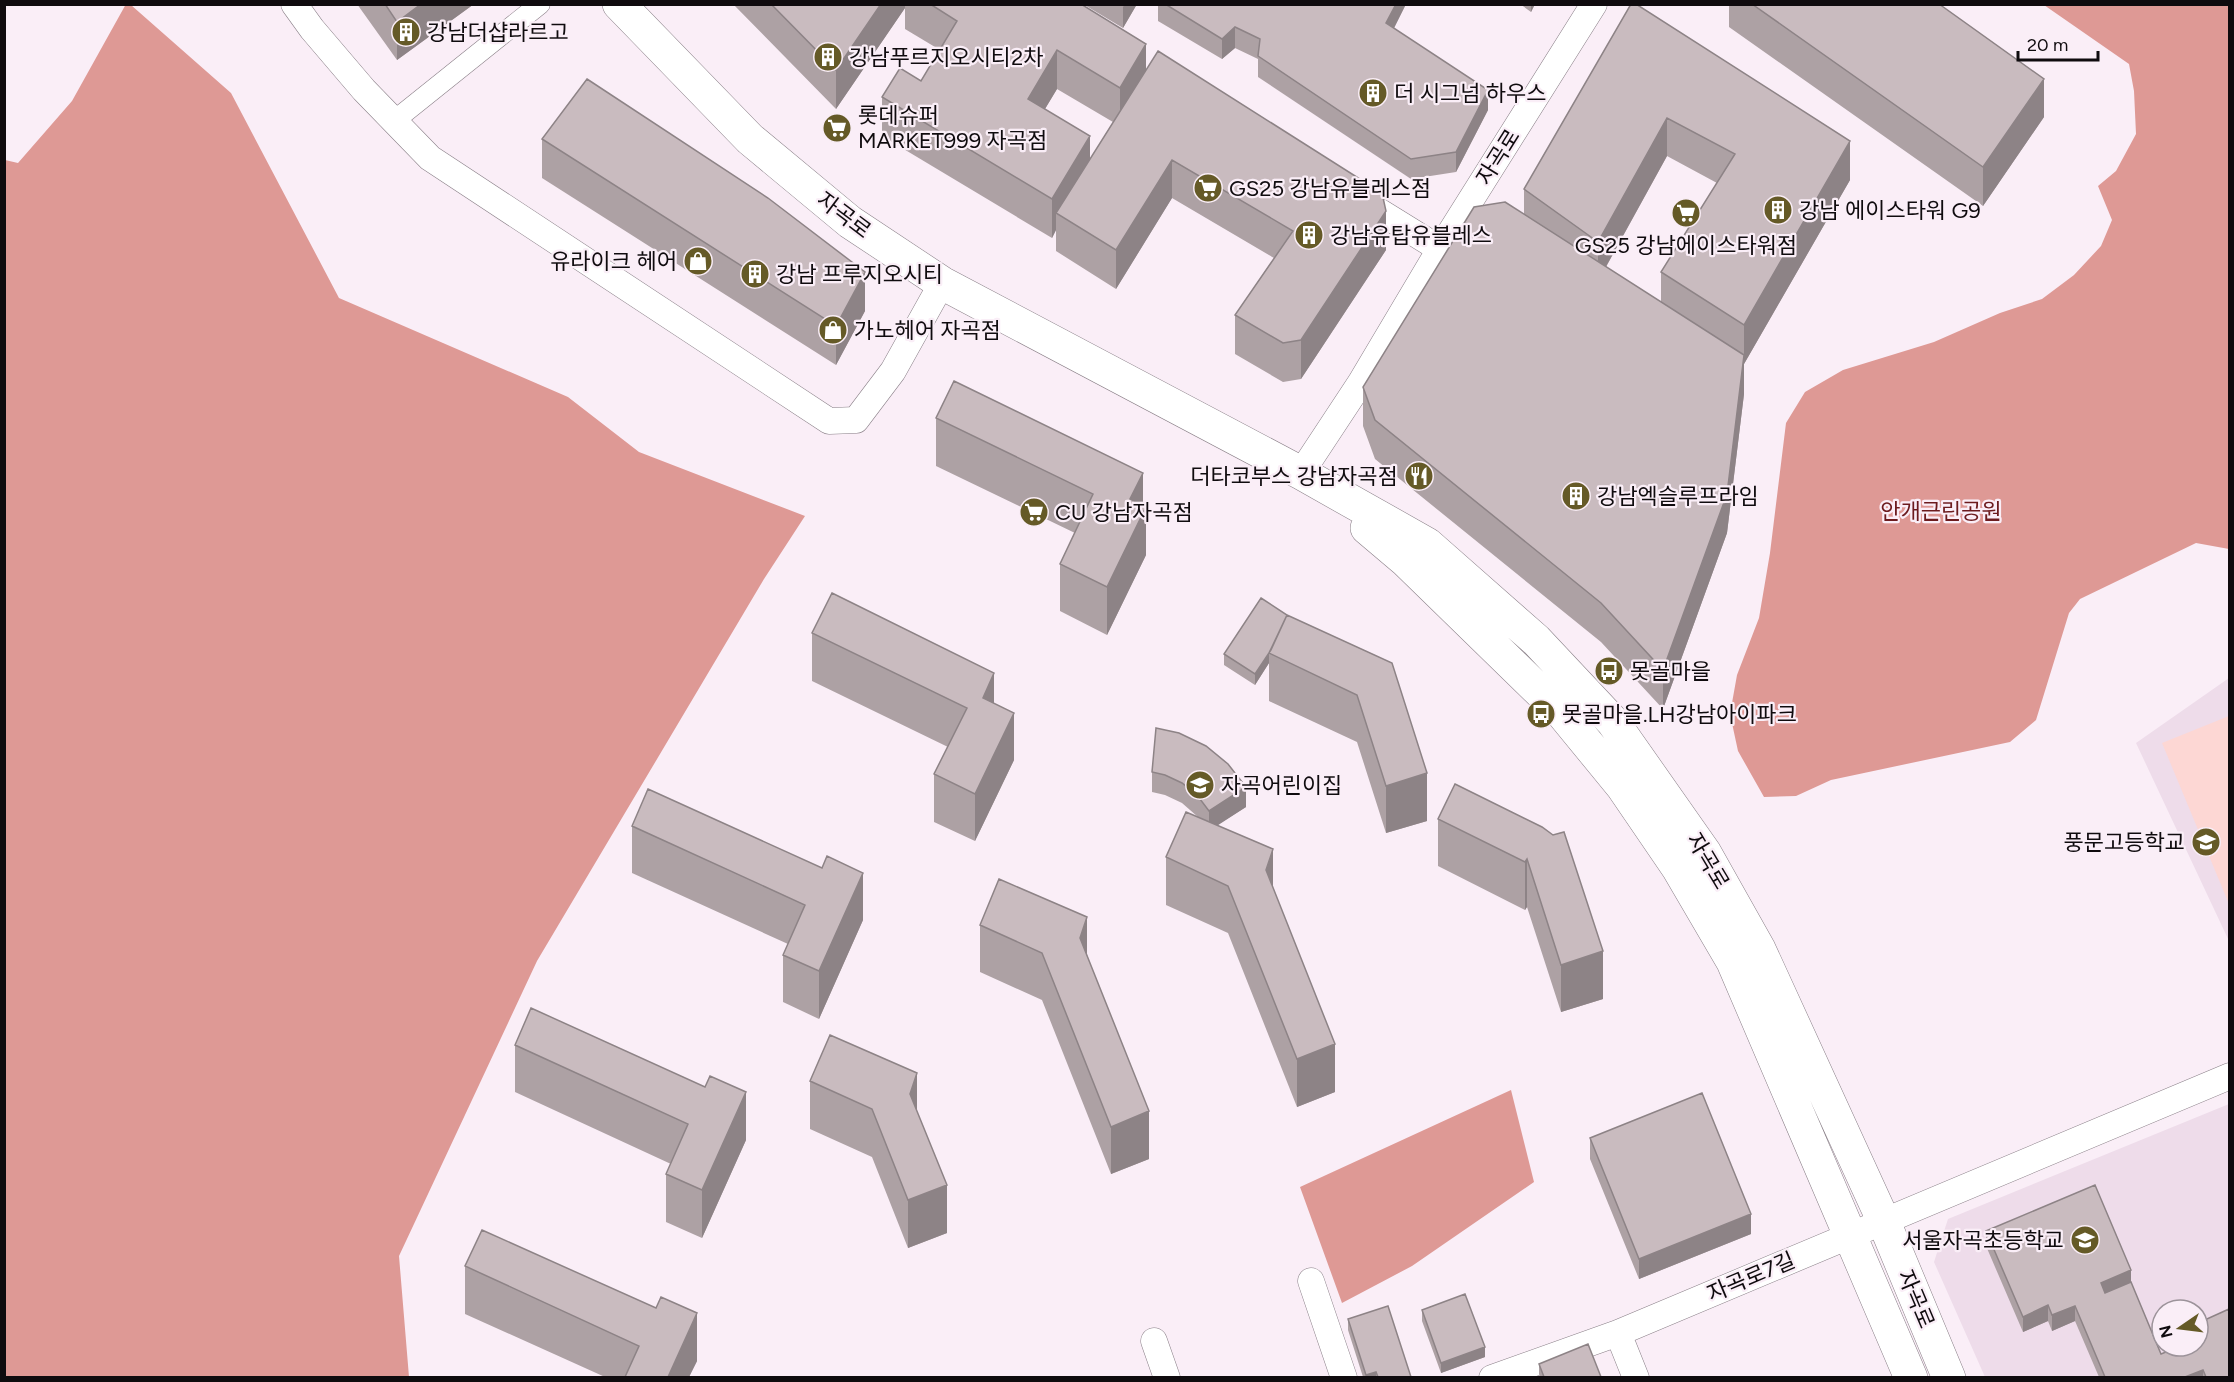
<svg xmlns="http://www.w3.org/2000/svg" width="2234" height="1382" viewBox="0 0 2234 1382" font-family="Figtree,'Noto Sans KR',sans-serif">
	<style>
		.built { fill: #eedcea; fill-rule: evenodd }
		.green { fill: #fdd7d4 }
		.forest { fill: #de9995 }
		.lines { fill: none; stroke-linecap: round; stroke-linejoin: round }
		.pedestrian-casing { stroke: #897f87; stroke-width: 21 }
		.minor-casing { stroke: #897f87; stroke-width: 27 }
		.secondary-casing { stroke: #897f87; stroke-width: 34 }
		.pedestrian { stroke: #fff; stroke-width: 20 }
		.minor { stroke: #fff; stroke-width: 26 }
		.secondary { stroke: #fff; stroke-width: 33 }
		.wall { fill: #ada1a4; fill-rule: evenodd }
		.shaded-wall { fill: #8d8386 }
		.building { fill: #c9bbbf; stroke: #8d8386; stroke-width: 1.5 }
		.labels { text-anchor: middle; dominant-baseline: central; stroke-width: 4.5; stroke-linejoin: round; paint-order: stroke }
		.poi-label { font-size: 22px; fill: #0f0b0e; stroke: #faeef7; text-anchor: start }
		.street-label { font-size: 22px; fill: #0f0b0e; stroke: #faeef7 }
		.park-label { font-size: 22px; fill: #6c1b1e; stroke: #faeef7 }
	</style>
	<rect width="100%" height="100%" fill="#faeef7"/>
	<path class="built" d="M2229,678V941L2136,743Z
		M2229,1104V1377H1985L1934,1262L1948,1219ZM2162,1310H2198V1346H2162Z"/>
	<path class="green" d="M2229,716V904L2162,743Z"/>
	<path class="forest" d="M126,4L131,5L231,93L339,298L568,397L639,452L805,516L764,579L537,961L399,1256L409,1377H5V160L18,163L72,101Z
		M2044,5H2229V549L2196,543L2080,599L2069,613L2036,720L2010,742L1831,780L1796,796L1764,797L1738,751L1730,714L1737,675L1759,618L1770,553L1786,423L1805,392L1843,370L1934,342L2000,313L2042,299L2074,275L2101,246L2112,220L2098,186L2116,171L2136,134L2134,91L2129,64Z
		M1511,1090L1534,1182L1412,1266L1342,1303L1300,1187Z"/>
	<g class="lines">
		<g class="pedestrian-casing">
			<path id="pedestrian" d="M394,121L540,4"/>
		</g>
		<g class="minor-casing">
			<path id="minor" d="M294,4L312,29L364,90L430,158L829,421L856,420L893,371L942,283
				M1356,197L1440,249
				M1301,473L1361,382L1440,249L1594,4
				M1311,1281L1344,1378
				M1618,1333L1636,1378
				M1154,1341L1167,1378
				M1492,1378L1618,1333L2230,1076"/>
		</g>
		<g class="secondary-casing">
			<path id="secondary" d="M619,4L750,139L850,222L942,283L1301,473L1427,544L1536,640L1613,722L1705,853L1759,949L1884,1222L1949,1378
				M1367,528L1406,561L1563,714L1622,786L1678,868L1733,962L1911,1378"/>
		</g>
		<use href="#pedestrian" class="pedestrian"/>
		<use href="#minor" class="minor"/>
		<use href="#secondary" class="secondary"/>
	</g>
	<path class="wall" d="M357,4H474L397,60Z
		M733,4H1081L1146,70L1386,250L1301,379L1283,382L1235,354V315L1274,258L1172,198L1116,289L1056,251V230L1052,238L882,136V97L921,81L940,50L905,29V8L836,109ZM1057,89L1113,122L1090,160L1045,109Z
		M1083,4H1137L1123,28Z
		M1158,4H1406L1394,28L1488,110L1456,172L1411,179L1258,77V59L1235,48L1222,59L1158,21Z
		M1520,4H1535L1531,12Z
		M1631,4L1850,180L1744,364V394L1727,533L1663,709L1601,642L1375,459L1363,426V387L1524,214V189ZM1667,156L1717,183L1661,272V302L1606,267Z
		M1729,4H1939L2044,117L1983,206L1729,27Z
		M542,139L865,311L836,365L542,178Z
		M936,418L1143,506L1146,555L1107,635L1060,611V564L1075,533L936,466Z
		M1287,615L1392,663L1427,821L1386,833L1357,742L1269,701V663L1255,685L1224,665V654Z
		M812,633L994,703L1014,760L975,841L934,822V774L948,747L812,681Z
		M1179,733L1246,807L1217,825L1273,888L1335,1092L1297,1107L1228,933L1166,905V857L1198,817L1182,803L1165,795L1152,792V772Z
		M1438,819L1542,827L1603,999L1561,1012L1527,907L1525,910L1438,866Z
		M632,826L863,920L819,1019L783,1002V955L788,944L632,873Z
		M980,925L1087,955L1149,1159L1111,1174L1042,1000L980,972Z
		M515,1045L746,1140L702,1238L666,1222V1174L671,1164L515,1092Z
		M810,1081L917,1112L947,1233L908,1248L872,1157L810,1129Z
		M1590,1138L1751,1234L1639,1279L1590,1159Z
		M1986,1231L2131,1282L2161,1354L2178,1347V1346H2198L2229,1377H2099L2075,1321L2052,1331L2048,1321L2023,1332L1986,1246Z
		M465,1266L697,1361L689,1377H605L465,1314Z
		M1422,1310L1485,1357L1441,1373L1422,1321Z
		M1348,1319L1411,1377H1363L1348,1330Z
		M1539,1364L1601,1377H1540L1539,1374Z"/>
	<path class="shaded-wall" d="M421,4H474L397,60V22Z
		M881,4H905V8L836,109V70Z
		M1125,4H1137L1123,28V7Z
		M1396,4H1406L1386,44V23Z
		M1531,4H1535L1531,12Z
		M1235,27V48L1222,59V39Z
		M1146,44V83L1120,126V88Z
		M1057,50V89L1028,137V99Z
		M2044,79V117L1983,206V167Z
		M1488,90V110L1456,172V152Z
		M1667,118V156L1598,281V242Z
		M1090,136V175L1056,213V230L1052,238V199Z
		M1850,141V180L1744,364V394L1727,533L1663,709V670L1744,356V325Z
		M1172,160V198L1116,289V250Z
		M1386,211V250L1301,379V340Z
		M865,272V311L836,365V326Z
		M1143,473V514L1146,507V555L1107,635V587L1130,499Z
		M1283,632L1269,653V663L1255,685V674Z
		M994,673V720L983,698Z
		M1014,713V760L975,841V794Z
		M1427,773V821L1386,833V786Z
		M1246,787V807L1209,831V811Z
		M1273,849V897L1266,870Z
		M1527,859V907L1525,910V862Z
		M863,873V920L819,1019V971Z
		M1087,917V964L1080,938Z
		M1603,951V999L1561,1012V965Z
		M1335,1044V1092L1297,1107V1059Z
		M917,1073V1121L910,1094Z
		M746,1092V1140L702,1238V1190Z
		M1149,1111V1159L1111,1174V1127Z
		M947,1185V1233L908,1248V1200Z
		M1751,1214V1234L1639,1279V1259Z
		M2131,1270V1286L2101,1299V1283Z
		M2048,1305V1321L2023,1332V1317Z
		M2075,1306V1321L2052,1331V1315Z
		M697,1313V1361L689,1377H668Z
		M1485,1347V1357L1441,1373V1363Z
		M2203,1370V1377H2185Z
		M1376,1372V1377H1366V1375Z"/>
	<path class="building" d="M385,4H421L397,22Z
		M771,4H881L836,70Z
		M930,4H1081L1146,44L1120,88L1057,50L1028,99L1090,136L1052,199L882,97L900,68L921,81L957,21Z
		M1165,4H1396L1386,23L1488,90L1456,152L1411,159L1258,56L1260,39L1235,27L1222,39Z
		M1631,4H1636L1850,141L1744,325L1661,272L1735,154L1667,118L1598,242L1524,189Z
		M1752,4H1939L2044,79L1983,167Z
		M1158,51L1382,193L1386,211L1301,340L1283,343L1235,315L1293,231L1172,160L1116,250L1056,213Z
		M587,79L768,198L865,272L836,326L542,139Z
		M1505,202L1744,355L1727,494L1663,670L1601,603L1375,420L1363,387L1474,207Z
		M954,381L1143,473L1130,499L1146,507L1107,587L1060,564L1093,494L936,418Z
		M832,593L994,673L983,698L1014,713L975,794L934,774L967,708L812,633Z
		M1261,598L1287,615L1271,650L1255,674L1224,654Z
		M1287,615L1392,663L1427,773L1386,786L1357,695L1269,653Z
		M1156,728L1179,733L1206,746L1228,764L1246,787L1209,811L1197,795L1182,783L1165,775L1152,772Z
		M1455,784L1542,827L1553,835L1564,832L1603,951L1561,965L1527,859L1525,862L1438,819Z
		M648,789L822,868L827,856L863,873L819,971L783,955L805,905L632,826Z
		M1186,812L1273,849L1266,870L1335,1044L1297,1059L1228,886L1166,857Z
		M999,879L1087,917L1080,938L1149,1111L1111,1127L1042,953L980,925Z
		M531,1008L705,1087L710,1076L746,1092L702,1190L666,1174L688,1124L515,1045Z
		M830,1035L917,1073L910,1094L947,1185L908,1200L872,1109L810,1081Z
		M1702,1093L1751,1214L1639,1259L1590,1138Z
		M2095,1185L2131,1270L2101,1283L2105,1293L2131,1282L2161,1354L2181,1346H2198V1323L2229,1309V1377H2206L2203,1370L2185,1377H2105L2075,1306L2052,1315L2048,1305L2023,1317L1986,1231Z
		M482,1230L656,1308L661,1297L697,1313L668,1377H625L639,1346L465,1266Z
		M1465,1294L1485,1347L1441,1363L1422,1310Z
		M1388,1306L1411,1377H1378L1376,1372L1366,1375L1348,1319Z
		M1588,1344L1601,1377H1544L1539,1364Z"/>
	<defs>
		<g id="building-disc" transform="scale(1.5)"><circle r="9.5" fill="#655a27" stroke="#faeef7"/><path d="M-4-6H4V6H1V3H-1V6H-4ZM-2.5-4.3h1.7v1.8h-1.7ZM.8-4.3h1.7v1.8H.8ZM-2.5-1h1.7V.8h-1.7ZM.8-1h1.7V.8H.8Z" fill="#fff"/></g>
		<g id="supermarket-disc" transform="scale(1.5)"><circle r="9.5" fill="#655a27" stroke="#faeef7"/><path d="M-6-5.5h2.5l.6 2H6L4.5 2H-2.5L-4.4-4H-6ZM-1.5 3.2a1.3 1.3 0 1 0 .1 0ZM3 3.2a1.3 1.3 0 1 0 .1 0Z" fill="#fff"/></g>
		<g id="shop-disc" transform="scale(1.5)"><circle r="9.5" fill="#655a27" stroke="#faeef7"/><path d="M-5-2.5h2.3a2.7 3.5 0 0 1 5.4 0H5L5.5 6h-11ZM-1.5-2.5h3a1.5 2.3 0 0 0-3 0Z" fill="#fff"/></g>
		<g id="restaurant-disc" transform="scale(1.5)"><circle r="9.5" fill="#655a27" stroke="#faeef7"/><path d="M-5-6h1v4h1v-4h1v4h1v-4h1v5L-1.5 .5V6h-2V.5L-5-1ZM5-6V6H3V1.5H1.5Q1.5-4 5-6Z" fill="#fff"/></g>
		<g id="bus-disc" transform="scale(1.5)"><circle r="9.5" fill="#655a27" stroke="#faeef7"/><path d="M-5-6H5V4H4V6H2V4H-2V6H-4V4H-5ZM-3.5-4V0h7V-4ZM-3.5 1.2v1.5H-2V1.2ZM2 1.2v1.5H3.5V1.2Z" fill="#fff"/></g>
		<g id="school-disc" transform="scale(1.5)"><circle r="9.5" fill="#655a27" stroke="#faeef7"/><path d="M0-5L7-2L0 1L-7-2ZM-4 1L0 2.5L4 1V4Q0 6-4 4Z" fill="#fff"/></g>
	</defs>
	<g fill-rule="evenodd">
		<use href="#building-disc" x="406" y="32"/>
		<use href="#building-disc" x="828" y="57"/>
		<use href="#building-disc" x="1373" y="93"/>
		<use href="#supermarket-disc" x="837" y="128"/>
		<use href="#supermarket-disc" x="1208" y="188"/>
		<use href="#building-disc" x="1778" y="210"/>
		<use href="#supermarket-disc" x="1686" y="213"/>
		<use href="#building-disc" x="1309" y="235"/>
		<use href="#shop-disc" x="698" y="261"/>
		<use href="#building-disc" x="755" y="274"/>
		<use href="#shop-disc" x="833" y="330"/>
		<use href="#restaurant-disc" x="1419" y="476"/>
		<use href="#building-disc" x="1576" y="496"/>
		<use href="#supermarket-disc" x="1034" y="512"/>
		<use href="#bus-disc" x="1609" y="671"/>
		<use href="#bus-disc" x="1541" y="714"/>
		<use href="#school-disc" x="1200" y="785"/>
		<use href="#school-disc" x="2206" y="842"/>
		<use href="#school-disc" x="2085" y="1240"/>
	</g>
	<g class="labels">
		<g class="poi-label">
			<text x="427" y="32">강남더샵라르고</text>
			<text x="849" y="57">강남푸르지오시티2차</text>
			<text x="1394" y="93">더 시그넘 하우스</text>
			<text x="858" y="115">롯데슈퍼<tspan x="858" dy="25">MARKET999 자곡점</tspan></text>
			<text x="1229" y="188">GS25 강남유블레스점</text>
			<text x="1799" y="210">강남 에이스타워 G9</text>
			<text x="1330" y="235">강남유탑유블레스</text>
			<text x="1686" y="245" text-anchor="middle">GS25 강남에이스타워점</text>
			<text x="677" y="261" text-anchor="end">유라이크 헤어</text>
			<text x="776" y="274">강남 프루지오시티</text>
			<text x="854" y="330">가노헤어 자곡점</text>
			<text x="1398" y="476" text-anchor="end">더타코부스 강남자곡점</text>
			<text x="1597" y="496">강남엑슬루프라임</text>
			<text x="1055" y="512">CU 강남자곡점</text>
			<text x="1630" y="671">못골마을</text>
			<text x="1562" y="714">못골마을.LH강남아이파크</text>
			<text x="1221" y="785">자곡어린이집</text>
			<text x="2185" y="842" text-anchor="end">풍문고등학교</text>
			<text x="2064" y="1240" text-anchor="end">서울자곡초등학교</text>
		</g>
		<g class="street-label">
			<text transform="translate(1498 157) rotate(-58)">자곡로</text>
			<text transform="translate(844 215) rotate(37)">자곡로</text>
			<text transform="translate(1708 861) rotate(59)">자곡로</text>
			<text transform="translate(1751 1277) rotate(-23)">자곡로7길</text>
			<text transform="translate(1916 1299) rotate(67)">자곡로</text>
		</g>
		<g class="park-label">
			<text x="1941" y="511">안개근린공원</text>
		</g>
	</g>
	<rect width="2234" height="1382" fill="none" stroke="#0f0b0e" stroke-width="12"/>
	<g transform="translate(2180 1328) rotate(256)"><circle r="28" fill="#faeef7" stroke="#9c939a" stroke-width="1.5"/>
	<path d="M0-4.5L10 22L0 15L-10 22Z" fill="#655a27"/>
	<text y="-9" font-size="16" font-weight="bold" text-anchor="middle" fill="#0f0b0e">N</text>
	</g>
	<path d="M2018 51v9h80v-9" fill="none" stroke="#0f0b0e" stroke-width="3"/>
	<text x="2027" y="51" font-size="18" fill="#0f0b0e" stroke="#faeef7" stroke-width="4.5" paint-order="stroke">20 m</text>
</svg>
